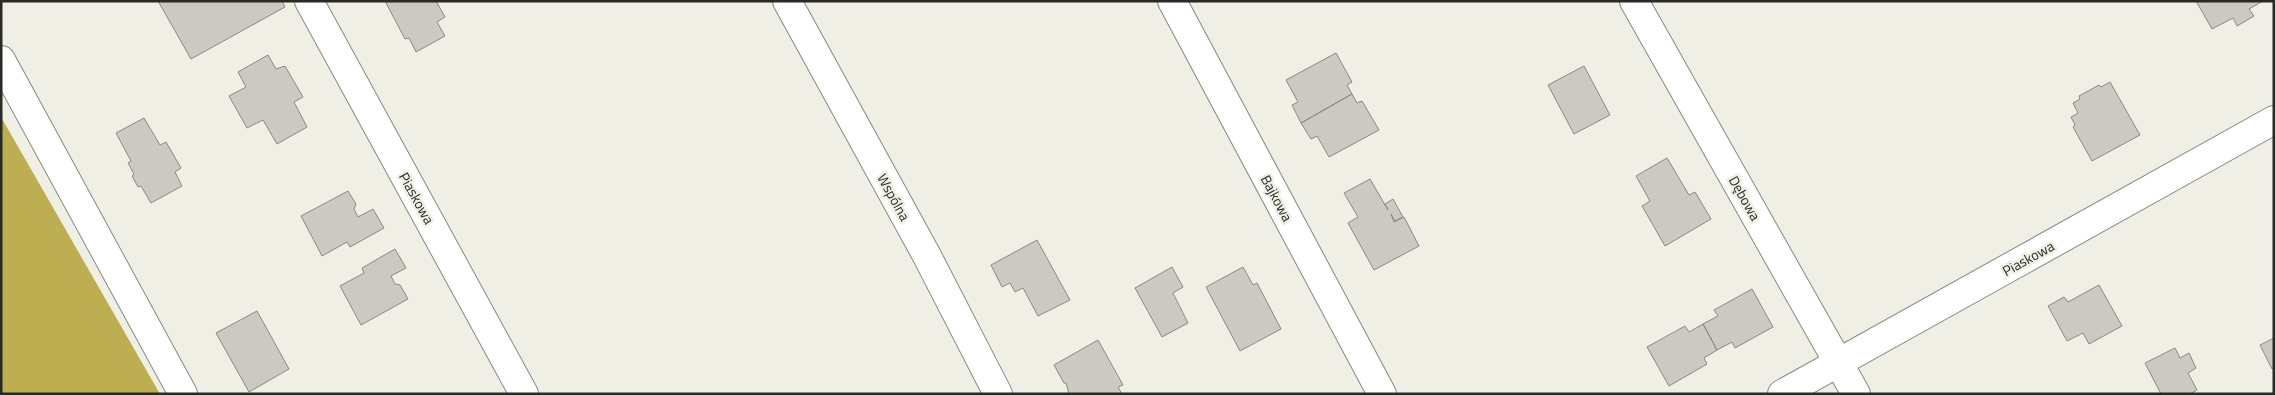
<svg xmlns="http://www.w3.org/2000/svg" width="2275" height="395" viewBox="0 0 2275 395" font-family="'Titillium Web',sans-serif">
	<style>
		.forest { fill: #bdae52 }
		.building { fill: #cbc9c1; stroke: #8a8981 }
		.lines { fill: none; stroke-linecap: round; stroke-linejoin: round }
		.street-casing { stroke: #898880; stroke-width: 30 }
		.street { stroke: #fff; stroke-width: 28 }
		.labels { text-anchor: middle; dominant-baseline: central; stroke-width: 5; stroke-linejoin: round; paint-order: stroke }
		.street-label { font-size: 14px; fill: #292926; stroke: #f0efe5 }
	</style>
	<rect width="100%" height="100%" fill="#f0efe5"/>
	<path class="forest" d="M1,117L160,394H1Z"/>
	<path class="building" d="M158,1H282L285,7L191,59Z
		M385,1H436L445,17L437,22L445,36L416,52L409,38L405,39Z
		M2196,1H2263L2249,9L2254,16L2237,26L2233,18L2212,29Z
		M1336,53L1352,82L1347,85L1352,94L1301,123L1292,105L1298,102L1286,80Z
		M268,55L276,69L285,66L303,97L294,102L307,127L277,144L263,120L247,128L229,96L246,87L238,72Z
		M1584,66L1610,115L1574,134L1548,85Z
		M2110,82L2140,135L2092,161L2073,127L2075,125L2071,117L2078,113L2073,103L2080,99L2079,96L2099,85L2101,87Z
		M1352,94L1357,103L1362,101L1379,130L1329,157L1317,136L1311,139L1301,123Z
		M144,118L160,145L166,142L181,168L175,172L182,186L151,203L141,186L138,187L132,176L134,174L128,163L131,161L116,133Z
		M1667,158L1689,195L1695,192L1711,219L1665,246L1642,206L1650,201L1636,176Z
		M1370,179L1388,210L1385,204L1393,199L1403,217L1395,221L1391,214L1394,222L1404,217L1419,246L1374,270L1348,223L1358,217L1344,193Z
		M348,191L356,204L354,209L358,217L373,209L384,228L350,247L347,242L322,256L301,216Z
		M1037,240L1070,300L1038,316L1023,288L1015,292L1010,283L1002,287L991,265Z
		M395,249L406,268L391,276L395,284L400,285L408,299L361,325L340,286L364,273L362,268Z
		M1172,267L1183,287L1173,293L1188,323L1162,337L1135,288Z
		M1243,267L1253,285L1257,283L1281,329L1240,351L1206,287Z
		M2099,285L2122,326L2089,344L2083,333L2067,341L2048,306L2064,297L2068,302Z
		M1752,289L1773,327L1735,348L1732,342L1717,350L1703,324L1718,316L1714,310Z
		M257,311L289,369L249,392L216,333Z
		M1703,324L1717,350L1704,358L1707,364L1669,386L1647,347L1685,326L1689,332Z
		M2274,338V368L2272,369L2260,345Z
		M1098,340L1123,385L1118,387L1122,394H1069L1066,383H1064L1054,365Z
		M2175,348L2180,358L2189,353L2196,368L2188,373L2197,390L2190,394H2161L2145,363Z"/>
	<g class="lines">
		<g class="street-casing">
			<path id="street" d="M309,1L524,394
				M787,1L927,256L998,394
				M1172,1L1382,394
				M1634,1L1856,394
				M1,60L183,394
				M1782,394L2274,120"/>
		</g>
		<use href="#street" class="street"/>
	</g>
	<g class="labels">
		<g class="street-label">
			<text transform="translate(894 197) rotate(61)">Wspólna</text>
			<text transform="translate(417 198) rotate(61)">Piaskowa</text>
			<text transform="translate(1277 198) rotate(62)">Bajkowa</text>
			<text transform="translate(1745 198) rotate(60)">Dębowa</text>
			<text transform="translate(2028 258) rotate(-29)">Piaskowa</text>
		</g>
	</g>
	<rect width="2275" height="395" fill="none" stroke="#292926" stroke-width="5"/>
</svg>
